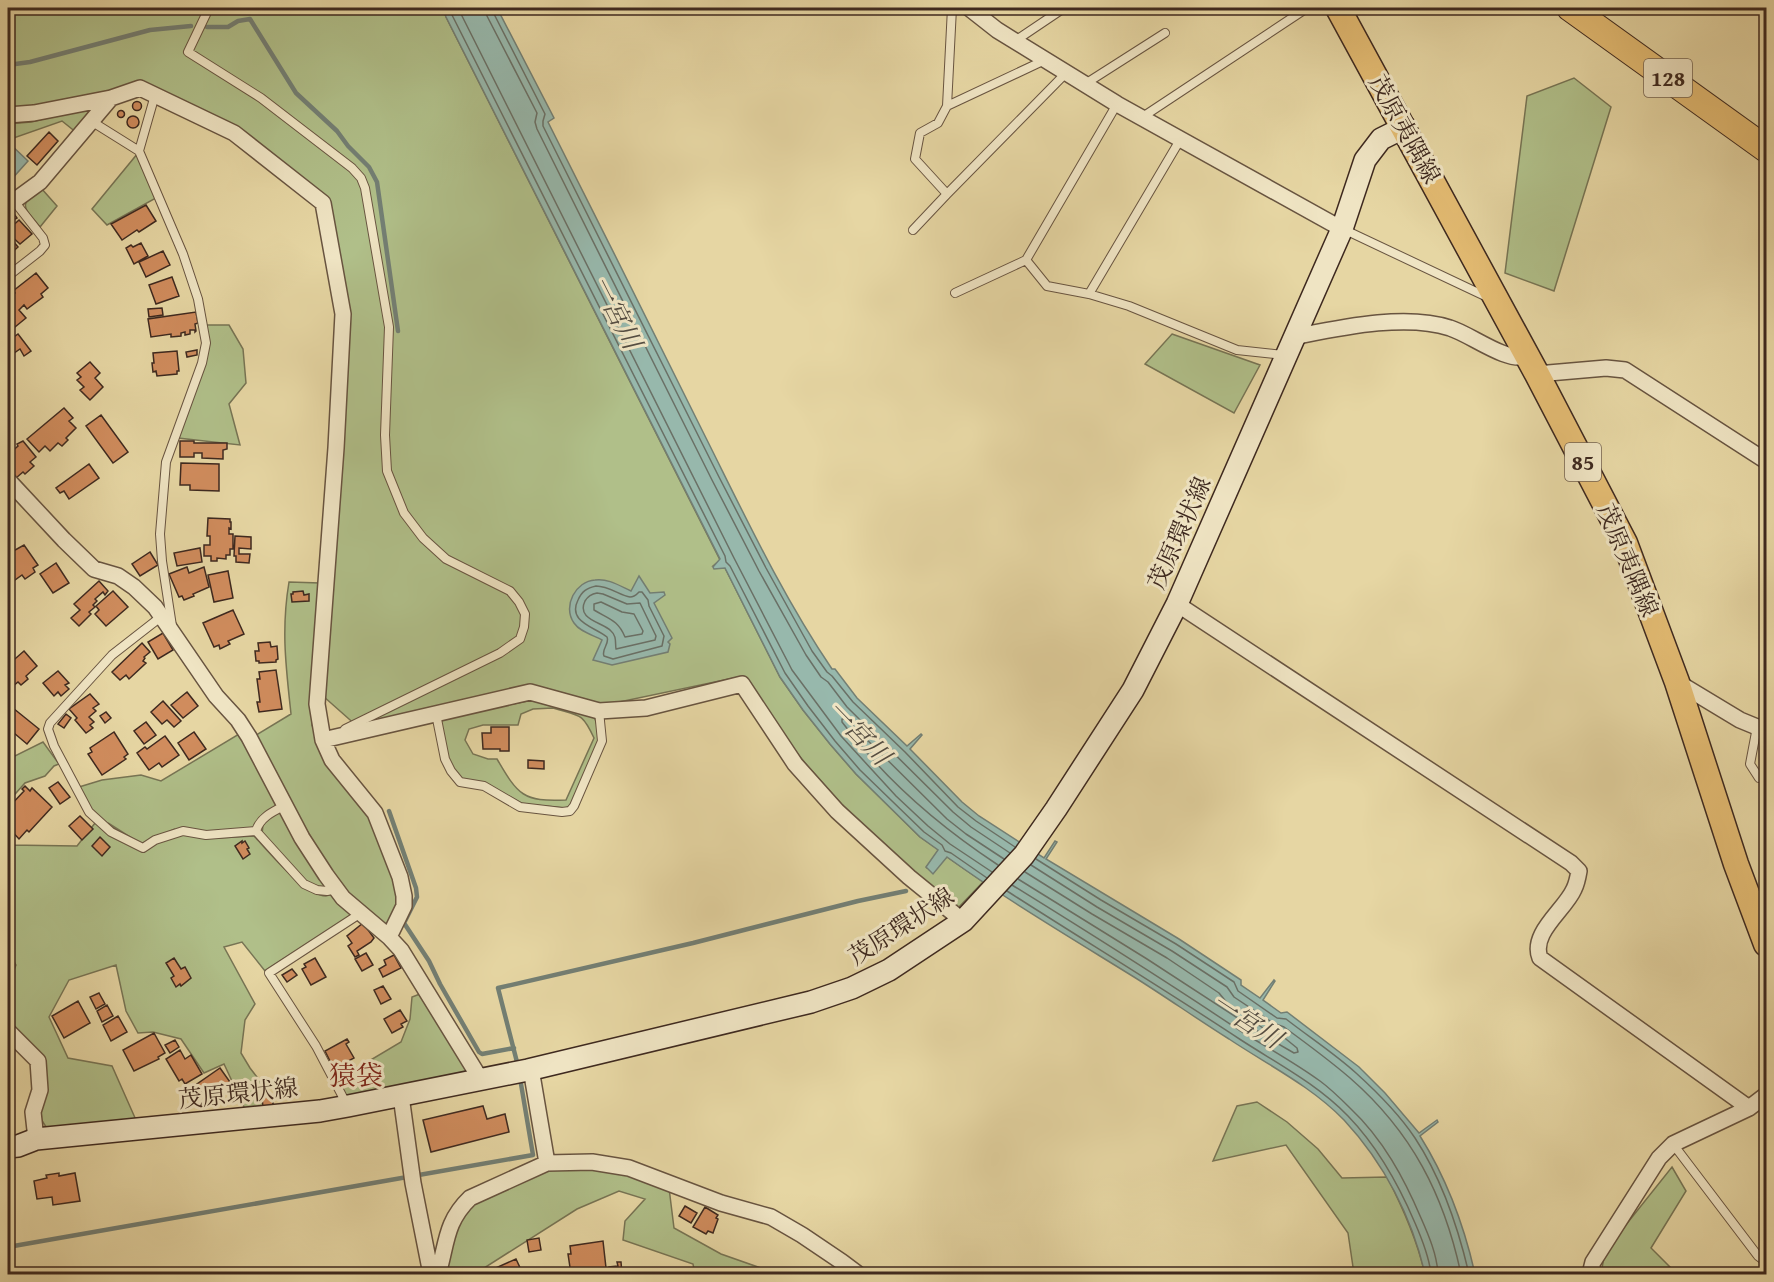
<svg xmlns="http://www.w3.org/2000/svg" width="1774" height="1282" viewBox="0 0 1774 1282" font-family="'Gentium Book Plus','Noto Serif JP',serif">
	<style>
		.green { fill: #b0bf89; stroke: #777454; stroke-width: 1.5; fill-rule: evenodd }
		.water { fill: #97b8ac; stroke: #737f74; stroke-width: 1.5 }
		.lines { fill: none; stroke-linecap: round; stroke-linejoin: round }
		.shore { stroke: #6a7066; stroke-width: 1.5 }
		.stream { stroke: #737f74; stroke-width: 4.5 }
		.building { fill: #d08c5d; stroke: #3e291f; stroke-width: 1.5 }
		.service-casing { stroke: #685440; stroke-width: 10 }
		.minor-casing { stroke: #685440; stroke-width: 18 }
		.secondary-casing { stroke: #3e291f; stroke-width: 24 }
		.primary-casing { stroke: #3e291f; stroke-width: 27 }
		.trunk-casing { stroke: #3e291f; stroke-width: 28 }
		.service { stroke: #efe4c3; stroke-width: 8 }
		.minor { stroke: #efe4c3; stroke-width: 15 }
		.secondary { stroke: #efe4c3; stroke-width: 21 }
		.primary { stroke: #e3bb72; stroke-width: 24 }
		.trunk { stroke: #e3bb72; stroke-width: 26 }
		.labels { text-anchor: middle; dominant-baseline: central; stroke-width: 6; stroke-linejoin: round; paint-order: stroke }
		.shield { fill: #efe4c3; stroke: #736150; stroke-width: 1.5 }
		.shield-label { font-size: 22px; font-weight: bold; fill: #3e291f }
		.street-label { font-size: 24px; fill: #3e291f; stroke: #efe4c3 }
		.water-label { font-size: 26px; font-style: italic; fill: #544d42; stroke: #efe4c3 }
		.quarter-label { font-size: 27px; fill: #7a1f14; stroke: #efe4c3 }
	</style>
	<rect width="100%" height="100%" fill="#e6d6a3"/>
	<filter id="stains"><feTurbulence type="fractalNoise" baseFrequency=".00333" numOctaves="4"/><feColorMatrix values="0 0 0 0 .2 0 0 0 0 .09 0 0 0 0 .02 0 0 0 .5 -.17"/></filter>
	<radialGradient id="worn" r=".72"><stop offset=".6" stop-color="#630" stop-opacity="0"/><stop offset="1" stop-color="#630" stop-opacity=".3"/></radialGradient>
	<path class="green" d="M8,8H443L446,17L720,560L713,566L725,568L780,677L803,710L830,744L856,774L920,837L939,850L926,868L947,857L983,882L957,909L862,827L805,763L765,713L743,676L605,705L546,689L358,727L323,696L347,317L328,202L143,82L44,107L8,112Z
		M1574,78L1611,107L1554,291L1505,273L1527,96Z
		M89,108L93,116L77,133L62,121L8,140V124L31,122Z
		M138,153L156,198L107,225L92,209Z
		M41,188L57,206L40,227C24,207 17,206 41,188Z
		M205,325H229L243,349L246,383L229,404L240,445L178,438L207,354Z
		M1172,334L1260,365L1234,413L1145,364Z
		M289,582L320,583L312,725L328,761L373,817L398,887L400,905L389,927L343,893L253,737L291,714C286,667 281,630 289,582Z
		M533,700L594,716L598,728L599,741L570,806L566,808L523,804L489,785L462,779L450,767L440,719ZM553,708C580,716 582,712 594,738L566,800C523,802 518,795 497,759H488L473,754L465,740L469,729L483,725H518L521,714L533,709Z
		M239,734L280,804L253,830L212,831L218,838L254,836C268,851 305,896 326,896C327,896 334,894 335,893L355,913L265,971L242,942L224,947L255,1004L245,1020L241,1053L250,1068L271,1095L274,1106L245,1109L224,1064L204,1073L181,1039L153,1032L138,1033L126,1011L116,965L69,980L49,1017L68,1058L112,1066L136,1120L48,1130L39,1116L46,1090L8,1026V984L16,965L8,952V843L9,845L77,846L99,818L90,810L79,787L102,780L141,775L161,781ZM108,823L141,844L175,829L144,852Z
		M43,742L59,764L54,766L45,776L25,783L8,802V755L13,757Z
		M277,811H280L330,888H323L305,882L262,835L263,824Z
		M420,994L470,1074L348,1099L337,1080L401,1042L410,1019L412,997Z
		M1257,1102L1287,1122L1318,1149L1342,1178L1387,1177C1403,1208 1417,1240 1425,1274H1352L1353,1267L1348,1233L1286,1145L1213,1161L1237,1106Z
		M548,1167L626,1172L669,1188L674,1228L721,1254L778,1274H695L693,1264L623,1240L625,1221L645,1199L619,1191L577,1209L484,1268L487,1274H444L451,1235L465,1207Z
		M1672,1167L1686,1191L1651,1248L1677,1274H1601L1605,1251Z"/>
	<path class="water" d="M443,8H497L554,118L548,122C601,227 654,333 706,438C745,516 783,597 832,669H835L857,698L907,746L921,734L922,735L910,749L962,802L979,816L1044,858L1055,841L1057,842L1046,859L1179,939L1241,980V985L1260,998L1274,980L1275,981L1263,1000L1281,1013L1287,1012L1359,1067L1385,1093L1419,1133L1437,1120L1438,1122L1420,1136C1447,1179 1464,1225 1475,1274H1425C1412,1217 1384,1163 1344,1120C1311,1086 1268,1065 1229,1039C1197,1019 1166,997 1134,977C1071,938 1007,900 947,857L933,874L926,867L938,850L920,837L856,774L830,744L803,710L780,677L725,568L714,569L713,567L720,559L446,17Z
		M8,142L28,161L10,181L8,178Z
		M639,576L650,593L664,592L665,595L654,603L672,638L668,642L670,644L668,652L612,665L593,660L602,640C593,635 580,632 574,623C562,606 576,581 595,580C608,578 620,586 631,591Z"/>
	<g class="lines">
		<path class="shore" d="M450,8L452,15L725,556L726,562L730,566L785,673L808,706L835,741L860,770L924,832L942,845L945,851L951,853L987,878
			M458,8L734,558L792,670L841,736L896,796L928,826L950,844L992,872
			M485,8L487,16L537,113L535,122L537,129L712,480L759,571L806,655L821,677L828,682L847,707L953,812L971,827L1010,853
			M493,8V12L545,114L543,121V126L719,477L766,568L812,651L827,672L832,676L853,702L905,752L958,807L976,821L1015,847
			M596,586C609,586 621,596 630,597C635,597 636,595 639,592H642L648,600L649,606L664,636L662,646L613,659L604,656C601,649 610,644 607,637C595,627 567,622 578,600C582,591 587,588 596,586Z
			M597,593L603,594L627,604L640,603L656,636L655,640L616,649C615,643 617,636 611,631C603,622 576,620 585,601C588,596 591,594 597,593Z
			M601,602L622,612L634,614L643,631L642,634L625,637C618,620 609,619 594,610V604Z
			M1036,859L1101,900L1176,944L1234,982L1238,991L1277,1018L1286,1019C1309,1037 1334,1053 1356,1073C1377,1092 1399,1114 1415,1138C1442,1179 1458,1227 1469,1274
			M998,865C939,826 884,779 842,722V719H846L947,819L966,834L1004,859
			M1031,865L1097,907L1172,951L1227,987L1234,997L1273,1023L1284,1027C1306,1043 1329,1060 1350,1078C1412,1132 1444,1195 1461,1274
			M1018,879L1147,959L1259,1032H1264L1263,1028L1228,1004L1219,993L1167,958L1092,914L1025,872
			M1012,885C1088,932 1164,980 1239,1030C1266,1047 1294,1062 1320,1081C1331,1089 1341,1099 1350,1108C1383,1139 1404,1178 1421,1218C1429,1236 1437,1255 1438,1274
			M1007,891C1085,941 1164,989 1241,1040C1278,1064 1317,1084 1348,1116C1378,1147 1398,1183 1415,1223C1422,1239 1429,1256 1431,1274
			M1270,1032L1281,1035L1297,1048L1298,1052L1294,1053L1268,1038L1267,1035Z"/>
		<path class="stream" d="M207,27H228L238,21L250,19L296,93L337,131L348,146L369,167L377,182L398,331
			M8,65L30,62L150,30L191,26
			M389,811L416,888L417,897L404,923L429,961L440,984L479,1052L482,1054L514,1048
			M518,1066L498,988L693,943L858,901L906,891
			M8,1247L533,1155L520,1078"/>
	</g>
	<path class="building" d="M132.5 106a4.5 4.5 0 1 1 9 0a4.5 4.5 0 1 1-9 0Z
		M117.5 114a3.5 3.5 0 1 1 7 0a3.5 3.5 0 1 1-7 0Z
		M127 122a6 6 0 1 1 12 0a6 6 0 1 1-12 0Z
		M49,132L58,141L37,165L27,156Z
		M146,205L156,221L139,232L137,230L122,240L111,224Z
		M9,207L17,218L8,223V208Z
		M19,220L32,234L20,244L8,233V230Z
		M8,235L18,247L8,256Z
		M141,243L148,256L134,264L126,248L131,245L133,247Z
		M163,251L170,265L146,277L139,262Z
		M36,273L48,288L41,294L43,297L27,309L24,305L19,310L26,318L15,327L8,318V299L15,293L13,291Z
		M172,277L179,296L156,304L149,285Z
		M162,308L163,315L149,317L148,309Z
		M196,312L198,323L195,324L196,331L195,332V330H190V334L185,335V332L181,333V336L171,337V334L151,337L148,319Z
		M18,334L31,351L24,356L20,349L10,356L11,358L8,361V337L9,336L11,339Z
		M197,350V355L187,357L186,352Z
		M177,351L179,371H177V374L157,376L156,371L153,372L152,363H154L153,353Z
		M90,362L100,373L95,378L103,387L90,400L80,390L84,387L77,380L81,377L77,373Z
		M64,408L73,418L69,421L76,428L66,438L68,440L62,446L58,443L50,451L45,446L39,452L27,439Z
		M101,415L128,452L113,463L86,426Z
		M23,441L36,457L30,462L34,466L25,474L23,472L16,478L8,467V449L11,452L18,446L17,444Z
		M180,441H194V443H227V449L223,450V459L202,458V453H194V457H180Z
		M181,463L219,464V491L190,490V485H180Z
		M89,464L99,478L69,499L64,491L60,493L56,488Z
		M208,518L230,519V522H231V529L229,528V534H233V549H230V555H226V559L217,558V561H211V556H204V545H210V536H207Z
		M235,536L251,537V549L239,548V554H250L249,563L236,562V556H234Z
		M24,545L38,565L33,568L35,572L25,579L22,575L8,585V554Z
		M200,548L202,562L177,566L174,553Z
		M150,552L158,565L140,576L132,564Z
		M56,563L69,583L53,593L40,574Z
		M187,567L189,573L204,567L209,587L193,594L194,596L184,600L182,596L179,597L169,574Z
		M228,571L233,598L214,602L208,575Z
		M99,581L108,591L105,595L103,592L95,599L97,601L93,605L95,607L89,612L91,614L79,626L71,618L80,610L74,604Z
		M113,591L128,607L106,626L95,614L99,610L96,606Z
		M303,591L304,595L309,594V601L292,602L291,594H293V592Z
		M233,610L244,634L228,641L230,644L220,649L219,645L214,647L203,623Z
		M163,633L173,650L158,659L148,642Z
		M270,642L271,647L277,646L278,659L276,660V662L259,663V661H256L255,651H259L258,643Z
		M142,643L150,652L144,657L145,658L143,661L146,663L129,679L126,675L120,680L112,672Z
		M24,651L37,666L26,676L28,679L21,685L18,682L12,687L8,681V665Z
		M276,670L282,709L259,712L257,702H260L257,679H260L259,672Z
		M58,671L69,683L65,685L69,689L61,696L58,692L54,696L43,683Z
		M187,692L198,706L183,718L171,705Z
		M90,694L99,704L93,708L96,711L89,717L94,722L90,725L93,728L86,733L75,720L77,718L69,709Z
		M163,701L181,721L174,727L167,720L162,724L151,712Z
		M8,704L39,729L27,744L14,733L12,736L8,732Z
		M106,712L111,718L105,723L100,716Z
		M66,714L71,718L64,728L58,724Z
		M146,722L156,735L144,744L134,731Z
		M491,727H509V751H500V749H483L482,733H491Z
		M114,732L128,754L124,757L126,759L102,775L88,754L92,752L90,748Z
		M194,732L206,749L189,760L178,743Z
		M165,736L179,755L162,767L159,763L149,770L137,753L145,747L147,749Z
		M528,760L544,761V769L528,768Z
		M58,782L70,797L60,804L49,788Z
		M25,786L30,791L32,788L52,807L29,832L27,830L19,839L8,827V808L24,791L22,789Z
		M80,816L93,829L82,840L69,826Z
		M100,837L110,847L102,856L92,846Z
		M242,841V843L245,841L249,848L247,849L250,854L243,859L235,846Z
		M363,923L374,938L371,942L357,951L359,955L355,957L348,946L352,943L347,936Z
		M366,953L373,965L362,971L355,959Z
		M394,955L401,968L383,977L379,969L386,965L384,960Z
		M174,958L181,969L185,967L191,978L181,986L180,984L176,987L171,978L174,976L166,963Z
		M315,958L326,977L311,985L302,969L306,967L304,964Z
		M292,969L297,975L287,982L282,975Z
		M383,986L391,999L381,1004L374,990Z
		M99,993L105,1004L96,1009L90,997Z
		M78,1001L90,1023L64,1038L52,1016Z
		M107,1005L113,1016L102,1022L97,1011Z
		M400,1010L407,1021L401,1024L403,1027L392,1033L384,1019Z
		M118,1016L127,1032L111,1041L103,1025Z
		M154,1033L165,1053L158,1057L159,1059L134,1071L123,1050Z
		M347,1039L349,1042L346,1044L354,1058L334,1069L325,1051Z
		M175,1040L179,1047L170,1053L165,1045Z
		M8,1049L11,1050L14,1054L8,1060Z
		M180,1050L185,1059L191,1055L202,1074L185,1084L182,1079L179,1081L166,1059Z
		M220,1068L230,1082L206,1098L197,1084Z
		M272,1096L273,1105L263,1107L262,1098Z
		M483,1106L487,1119L505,1114L509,1132L431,1152L423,1120Z
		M59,1173V1176L75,1173L80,1201L53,1205L52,1197L37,1199L34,1181L47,1178L46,1175Z
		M685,1206L697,1213L691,1223L679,1216Z
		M705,1207L718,1215L716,1218L718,1219L713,1233L708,1231L706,1234L693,1227Z
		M539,1238L541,1250L529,1252L527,1240Z
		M603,1241L606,1268L603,1269L604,1273L571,1274L568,1254H571L570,1246Z
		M516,1259L523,1274H493L491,1270Z
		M617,1262H621L622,1274H603H609V1267L618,1266Z"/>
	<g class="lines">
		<g class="service-casing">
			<path id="service" d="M209,8L188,52L261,98L352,168L361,178L365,188L389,327L385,435L387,471L404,513L423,538L446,559L510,591L519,602L525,614L524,627L520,639L500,653L345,729
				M1015,41L1064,8
				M1085,84L1165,33
				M155,95L139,151L183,254L198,299L206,343L202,363L166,462L160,534L162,561L172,626
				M947,106L1045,60
				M1141,118L1307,8
				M91,121L139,151
				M947,194L915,159L920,133L938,123L947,106L952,8
				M1343,229L1487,297
				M913,230L947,194L1066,73
				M1026,260L1047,286L1089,294L1129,306L1237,350L1283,355
				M8,276L40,251L45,245L43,238L14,201
				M955,293L1026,260L1117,104
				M1089,294L1180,140
				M162,616L112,655L50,723L48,729L54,746L89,812L111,832L143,848L155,840L183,831L206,835L256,831C260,817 274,811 286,805
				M436,714L445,759L451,771L460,782L484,786L520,807L562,812L570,811L574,806L602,741L599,711
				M1757,727L1750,764L1759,778H1766
				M256,831L304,884L317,890L327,891L336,889
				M347,1105L316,1046L269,973L361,913
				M1673,1144L1758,1256L1766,1262"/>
		</g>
		<g class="minor-casing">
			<path id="minor" d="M969,8L997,30L1117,104L1342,229
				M8,115L34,113L111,98L140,88L234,133L323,203L343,314L336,448L317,704L323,740L332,760L375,813L400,877L404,896V906L389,937
				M8,203L14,201L40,182L111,98
				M1293,337C1339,328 1405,313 1450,328C1470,334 1507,363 1526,356
				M1537,374L1606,368L1625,370L1766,461
				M8,480L64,540L94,569L118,576L134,587L155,607L216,696L238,720L249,737L302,838L326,875L343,898L389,937L401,950L481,1080
				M1177,604L1571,863L1579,871C1578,877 1577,883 1574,889C1565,910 1530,933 1540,958L1749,1108
				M1677,682L1740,720L1757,727H1766
				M323,740L530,692L599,711L646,708L742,684L795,764L837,811L909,877L963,921
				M8,1031L38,1061L40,1090L33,1112L36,1139
				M531,1069L547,1163
				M401,1096L413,1183L431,1274
				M438,1274C447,1244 445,1222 470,1198L547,1163L592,1162L629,1168L721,1203L771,1217L802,1235L842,1262L858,1274
				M1590,1274L1593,1262L1659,1158L1673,1144L1749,1108L1766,1095"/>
		</g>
		<g class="secondary-casing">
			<path id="secondary" d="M8,1147L18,1146L36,1139L320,1111L348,1106L528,1070L811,1002L852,988L889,970L963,921L1024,855L1056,809L1133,690L1177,604L1342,229L1365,160L1381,139L1405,127"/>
		</g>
		<g class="primary-casing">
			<path id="primary" d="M1338,8L1537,374L1625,543L1677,682L1736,864L1766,944"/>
		</g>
		<g class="trunk-casing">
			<path id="trunk" d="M1570,8L1766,149"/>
		</g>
		<use href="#service" class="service"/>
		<use href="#minor" class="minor"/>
		<use href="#secondary" class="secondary"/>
		<use href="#primary" class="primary"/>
		<use href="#trunk" class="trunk"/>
	</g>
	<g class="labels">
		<g class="shield">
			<rect x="1644" y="59" width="48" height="38" rx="4.5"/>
			<rect x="1565" y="443" width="36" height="38" rx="4.5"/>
		</g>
		<g class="shield-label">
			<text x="1668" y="78">128</text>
			<text x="1583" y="462">85</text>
		</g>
		<g class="street-label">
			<text transform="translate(1405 129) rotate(61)">茂原夷隅線</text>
			<text transform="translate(1179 533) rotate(-66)">茂原環状線</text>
			<text transform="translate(1628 560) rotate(67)">茂原夷隅線</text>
			<text transform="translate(901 926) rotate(-33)">茂原環状線</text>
			<text transform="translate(238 1093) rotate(-6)">茂原環状線</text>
		</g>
		<g class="water-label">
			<text transform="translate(617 312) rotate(63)">一宮川</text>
			<text transform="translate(859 732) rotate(46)">一宮川</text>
			<text transform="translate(1247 1020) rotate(33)">一宮川</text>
		</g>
		<g class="quarter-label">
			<text x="356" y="1075">猿袋</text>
		</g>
	</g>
	<rect width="1774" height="1282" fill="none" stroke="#e6d6a3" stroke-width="30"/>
	<rect x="9" y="9" width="1756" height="1264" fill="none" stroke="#3e291f" stroke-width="3"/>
	<rect x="15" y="15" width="1744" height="1252" fill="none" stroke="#3e291f" stroke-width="1.5"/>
	<rect width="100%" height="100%" filter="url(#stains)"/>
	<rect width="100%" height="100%" fill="url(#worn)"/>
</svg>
